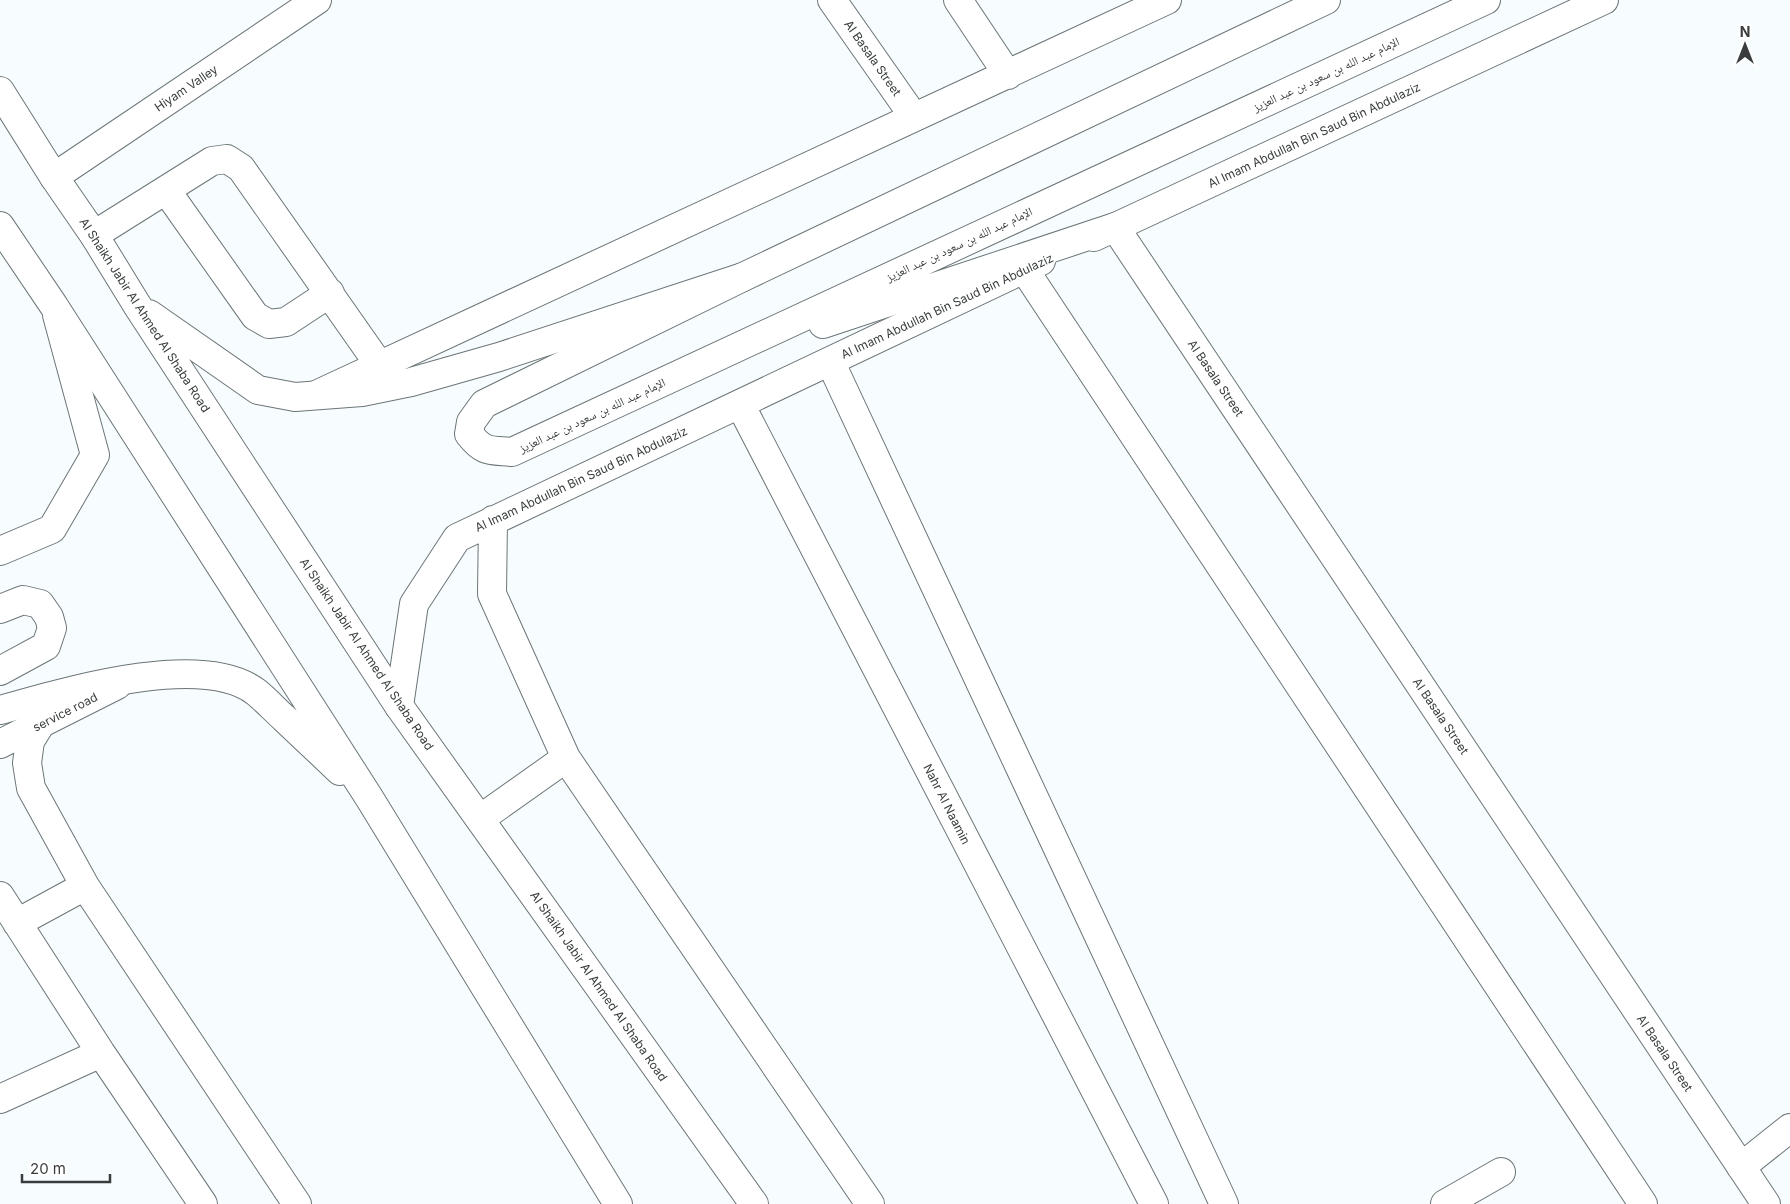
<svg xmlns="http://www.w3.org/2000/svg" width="1790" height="1204" viewBox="0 0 1790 1204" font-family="Inter,'Noto Naskh Arabic',sans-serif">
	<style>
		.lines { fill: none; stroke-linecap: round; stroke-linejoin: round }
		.minor-casing { stroke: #6b7577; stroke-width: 30 }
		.major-casing { stroke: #6b7577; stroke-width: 30 }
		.highway-casing { stroke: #6b7577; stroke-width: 30 }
		.minor { stroke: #fff; stroke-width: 28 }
		.major { stroke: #fff; stroke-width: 28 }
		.highway { stroke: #fff; stroke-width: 28 }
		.labels { text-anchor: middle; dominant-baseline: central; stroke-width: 4; stroke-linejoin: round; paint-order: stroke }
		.street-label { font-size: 12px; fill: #393d3e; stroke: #fff }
	</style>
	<rect width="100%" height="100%" fill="#f7fdff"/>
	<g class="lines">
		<g class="minor-casing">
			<path id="minor" d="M832,0L914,117
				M958,0L1008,75
				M54,177L317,0
				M166,190L255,316L269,324L286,322L330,293
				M1115,227L1766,1204
				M94,235L212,161L227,159L241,168L380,366
				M1094,237L1604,0
				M1024,269L1643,1204
				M830,361L1224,1204
				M318,394L1167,0
				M740,404L1154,1204
				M493,520L492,594L566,758L870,1204
				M0,551L52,529L95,455L57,315
				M399,706L414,604L457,538L1041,261
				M40,725L30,741L27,763L31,788L85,886L297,1204
				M0,744L117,685
				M480,819L566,758
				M0,896L101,1053L203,1204
				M17,923L85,886
				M0,1099L101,1053
				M1741,1167L1790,1128
				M1445,1204L1501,1172"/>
		</g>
		<g class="major-casing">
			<path id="major" d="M1326,0L743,277L484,404L471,422L469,434C484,453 489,450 512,452L1486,0
				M823,324L1115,227
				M0,609L23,600L40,604L49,617L52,628L46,646L0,671"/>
		</g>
		<g class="highway-casing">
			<path id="highway" d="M0,91L54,177L94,235L137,305L399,706L754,1204
				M0,226L54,306L370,799L618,1204
				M149,314L258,390L295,397L362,392L411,382L499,357L743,277
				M0,710C62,693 201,650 256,692C266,700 275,710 284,718C303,736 321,753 340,771"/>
		</g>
		<use href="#minor" class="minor"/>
		<use href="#major" class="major"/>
		<use href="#highway" class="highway"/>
	</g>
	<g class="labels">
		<g class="street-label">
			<text transform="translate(873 58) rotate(55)">Al Basala Street</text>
			<text transform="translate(1326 74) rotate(-25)">الإمام عبد الله بن سعود بن عبد العزيز</text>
			<text transform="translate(186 88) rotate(-34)">Hiyam Valley</text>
			<text transform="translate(1314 135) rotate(-25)">Al Imam Abdullah Bin Saud Bin Abdulaziz</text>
			<text transform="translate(959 244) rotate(-25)">الإمام عبد الله بن سعود بن عبد العزيز</text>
			<text transform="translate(947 306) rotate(-25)">Al Imam Abdullah Bin Saud Bin Abdulaziz</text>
			<text transform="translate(145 315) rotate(57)">Al Shaikh Jabir Al Ahmed Al Shaba Road</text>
			<text transform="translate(1216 378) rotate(56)">Al Basala Street</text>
			<text transform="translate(592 415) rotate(-25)">الإمام عبد الله بن سعود بن عبد العزيز</text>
			<text transform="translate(581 479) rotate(-25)">Al Imam Abdullah Bin Saud Bin Abdulaziz</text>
			<text transform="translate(367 654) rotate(56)">Al Shaikh Jabir Al Ahmed Al Shaba Road</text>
			<text transform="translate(65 712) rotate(-27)">service road</text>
			<text transform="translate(1441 716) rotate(56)">Al Basala Street</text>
			<text transform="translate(947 804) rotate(63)">Nahr Al Naamin</text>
			<text transform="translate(599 986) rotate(55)">Al Shaikh Jabir Al Ahmed Al Shaba Road</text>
			<text transform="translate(1665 1053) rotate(56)">Al Basala Street</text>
		</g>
	</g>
	<g transform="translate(1745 45)" stroke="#ffffff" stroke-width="4" paint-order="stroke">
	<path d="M0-4L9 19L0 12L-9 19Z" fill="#393d3e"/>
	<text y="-8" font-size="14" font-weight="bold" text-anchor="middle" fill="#393d3e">N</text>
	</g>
	<path d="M22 1174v8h88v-8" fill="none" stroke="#393d3e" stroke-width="2.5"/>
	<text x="30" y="1174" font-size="15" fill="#393d3e" stroke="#ffffff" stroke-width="4" paint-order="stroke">20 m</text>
</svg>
